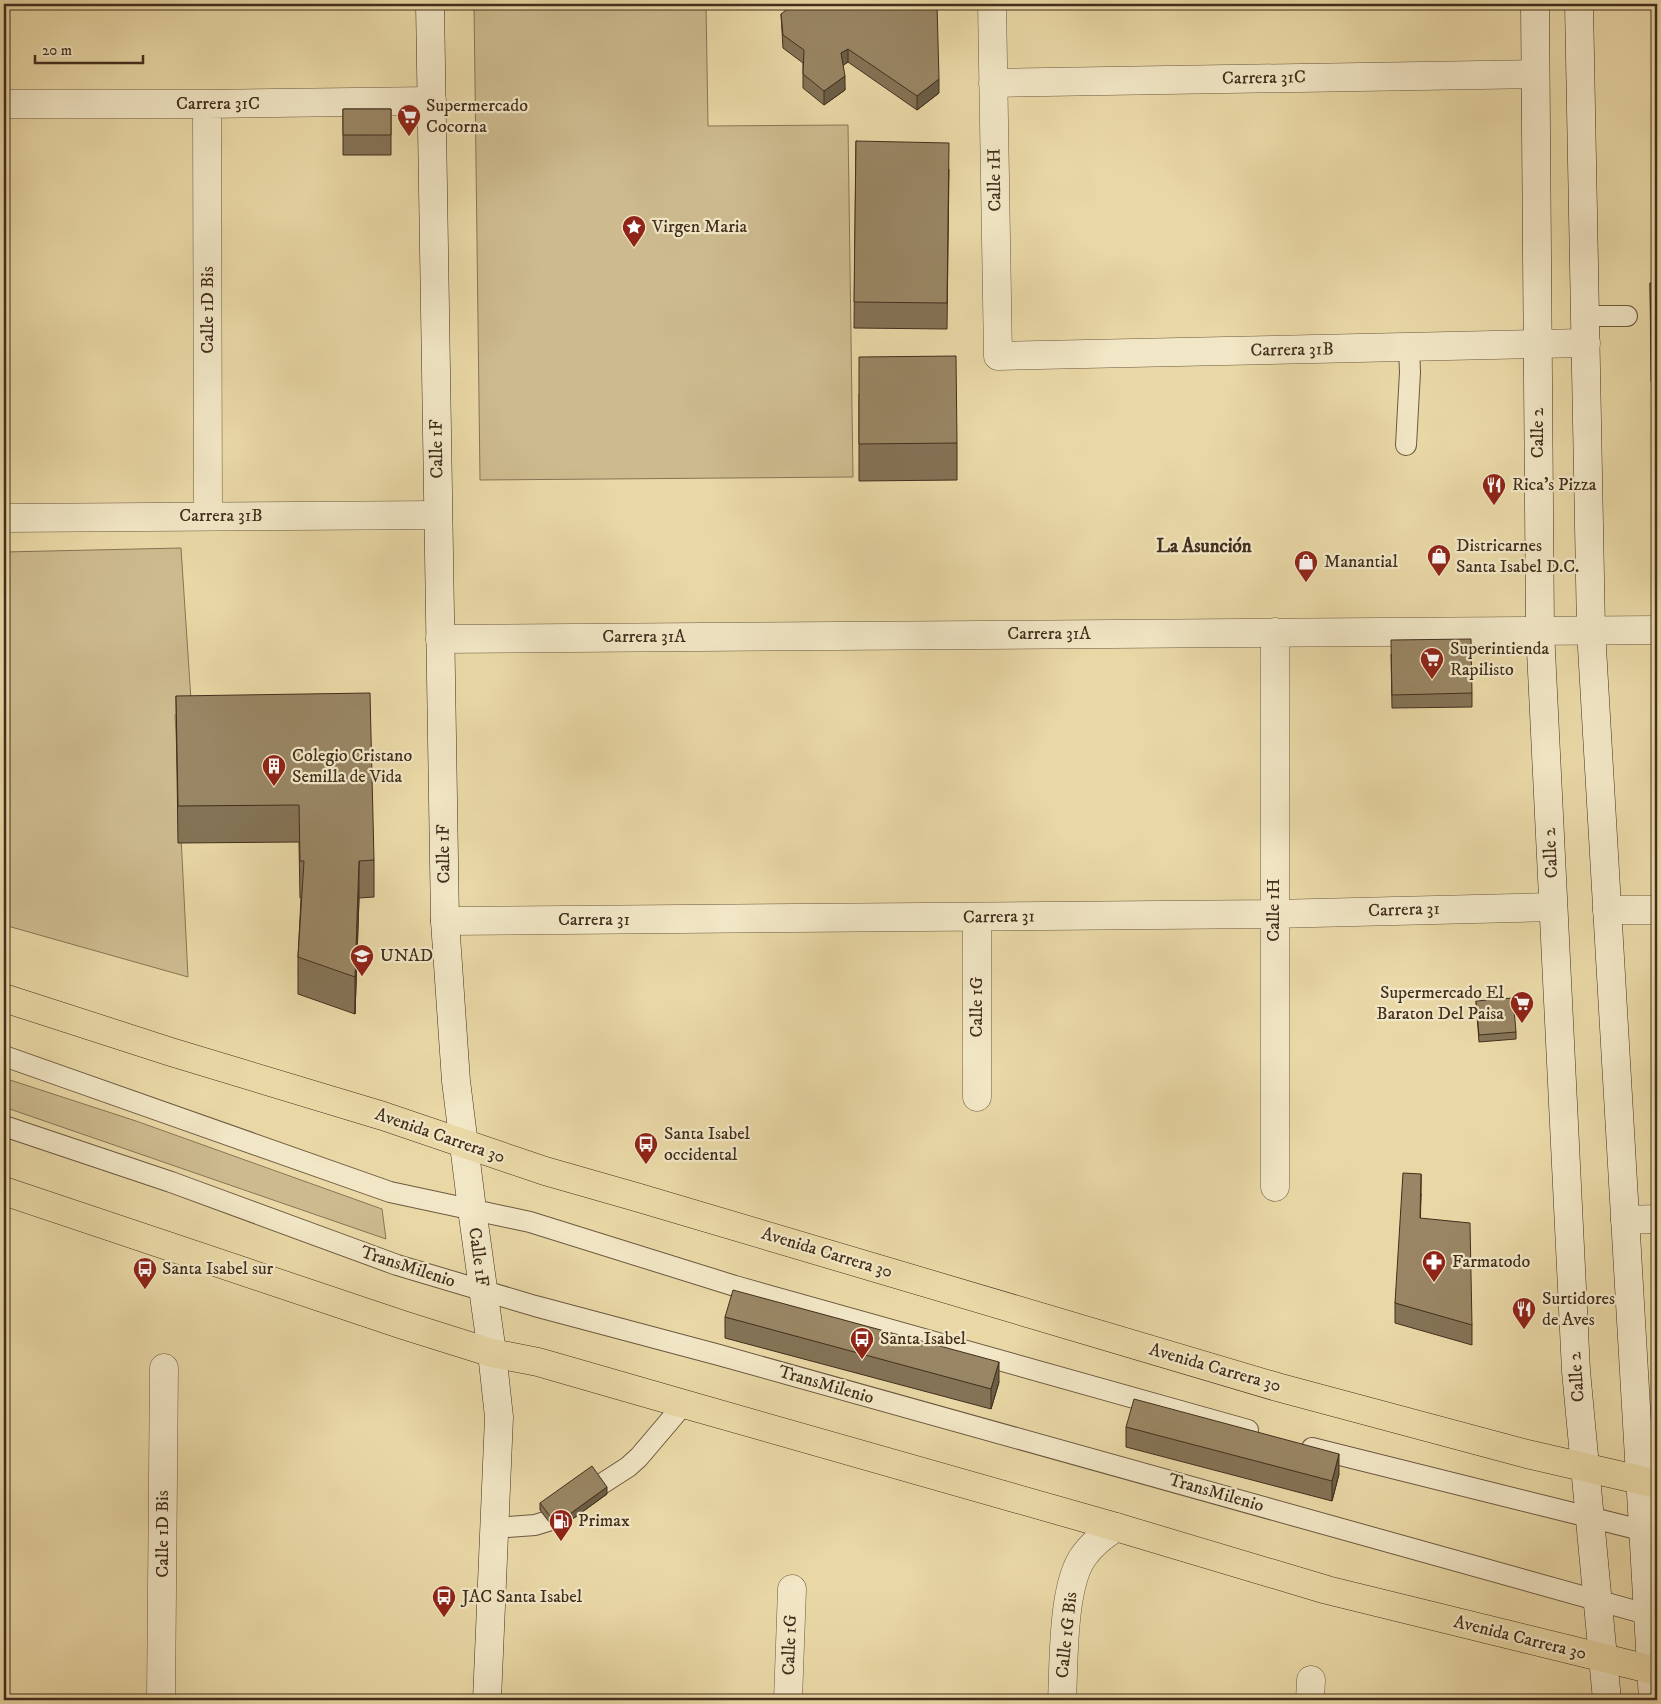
<svg xmlns="http://www.w3.org/2000/svg" width="1661" height="1704" viewBox="0 0 1661 1704" font-family="'IM FELL DW Pica',serif">
	<style>
		.green { fill: #cdbb8f; stroke: #887456 }
		.lines { fill: none; stroke-linecap: round; stroke-linejoin: round }
		.lane-casing { stroke: #6c583f; stroke-width: 22 }
		.street-casing { stroke: #6c583f; stroke-width: 29 }
		.secondary-casing { stroke: #422e1d; stroke-width: 29 }
		.highway-casing { stroke: #422e1d; stroke-width: 29 }
		.lane { stroke: #f1e6c5; stroke-width: 20 }
		.street { stroke: #f1e6c5; stroke-width: 28 }
		.secondary { stroke: #f1e6c5; stroke-width: 28 }
		.highway { stroke: #e9d8a6; stroke-width: 28 }
		.wall { fill: #847356; stroke: #422e1d }
		.shaded-wall { fill: #6b5e46; stroke: #422e1d }
		.building { fill: #998664; stroke: #422e1d }
		.labels { text-anchor: middle; dominant-baseline: central; stroke-width: 4.5; stroke-linejoin: round; paint-order: stroke }
		.street-label { font-size: 18px; fill: #422e1d; stroke: #f1e6c5 }
		.poi-label { font-size: 18px; fill: #422e1d; stroke: #f1e6c5; text-anchor: start }
		.neighbourhood-label { font-size: 19px; font-weight: bold; fill: #422e1d; stroke: #f1e6c5 }
	</style>
	<rect width="100%" height="100%" fill="#e9d8a6"/>
	<filter id="stains"><feTurbulence type="fractalNoise" baseFrequency=".004" numOctaves="4"/><feColorMatrix values="0 0 0 0 .2 0 0 0 0 .09 0 0 0 0 .02 0 0 0 .5 -.17"/></filter>
	<radialGradient id="worn" r=".72"><stop offset=".6" stop-color="#630" stop-opacity="0"/><stop offset="1" stop-color="#630" stop-opacity=".3"/></radialGradient>
	<path class="green" d="M474,4H706L708,126L848,125L853,477L480,480Z
		M181,548L191,700L175,715L188,977L4,925V552Z
		M4,1078L136,1121L382,1209L386,1239L4,1107Z"/>
	<g class="lines">
		<g class="lane-casing">
			<path id="lane" d="M1585,316H1627
				M1406,445L1410,372L1409,347
				M4,1056L390,1192L530,1222L735,1286L1248,1430
				M4,1126L171,1182L397,1265L535,1306L719,1355L1657,1617
				M1312,1448L1657,1534
				M600,1485L628,1467L639,1457L684,1404
				M494,1528L535,1525L548,1521"/>
		</g>
		<g class="street-casing">
			<path id="street" d="M992,4L998,356L1586,343
				M993,83L1535,74
				M4,104H207L432,101
				M207,104L208,516
				M4,518L438,515
				M1275,632V1187
				M440,639L1657,630
				M1607,910H1657
				M445,921L1274,914L1553,907
				M977,1097V917
				M1625,1220L1657,1219
				M161,1700L164,1368
				M788,1700L792,1589
				M1062,1700C1064,1664 1062,1587 1083,1557C1092,1544 1103,1536 1116,1527
				M1310,1700L1311,1680"/>
		</g>
		<g class="secondary-casing">
			<path id="secondary" d="M430,4L445,921L456,1081L472,1209L492,1353L499,1417L487,1700
				M1535,4L1540,630L1576,1371L1607,1700
				M1579,4L1591,630L1653,1700"/>
		</g>
		<g class="highway-casing">
			<path id="highway" d="M4,998L171,1052L383,1116L545,1171L636,1197L1277,1387L1527,1454L1657,1484
				M4,1191L403,1325L492,1353L538,1362L684,1404L1116,1527L1327,1590L1657,1671"/>
		</g>
		<use href="#lane" class="lane"/>
		<use href="#street" class="street"/>
		<use href="#secondary" class="secondary"/>
		<use href="#highway" class="highway"/>
	</g>
	<path class="wall" d="M781,14L939,93L917,110L848,62L843,65L845,90L824,105L803,88V63L783,48Z
		M343,109H391V155H343Z
		M856,141L949,169L947,329L854,328Z
		M1650,283H1657V441H1653L1652,382H1651Z
		M859,394L957,443V480L859,481Z
		M1391,654L1472,693V707L1392,708Z
		M176,696L374,860V897L359,898L355,1014L298,994V957L301,898H300L299,842L178,843Z
		M1476,1001L1516,1032V1039L1479,1042Z
		M1421,1194L1420,1218L1472,1325V1345L1395,1323V1303Z
		M725,1317L999,1382L991,1409L725,1338Z
		M1126,1427L1339,1474L1332,1501L1126,1447Z
		M607,1494L556,1531L540,1510V1503Z"/>
	<path class="shaded-wall" d="M848,49V62L841,67V53Z
		M845,76V90L824,105V91Z
		M939,79V93L917,110V96Z
		M359,861V898L355,1014V977Z
		M1421,1174V1194L1420,1238V1218Z
		M999,1362V1382L991,1409V1389Z
		M1339,1454V1474L1332,1501V1481Z
		M607,1487V1494L556,1531V1524Z"/>
	<path class="building" d="M794,4H937L939,79L917,96L848,49L841,53L845,76L824,91L803,74L804,50L783,35L781,14Z
		M343,109H391V135H343Z
		M856,141L949,143L947,303L854,302Z
		M1650,283H1657V333H1651Z
		M1652,348H1657V393H1653Z
		M956,356L957,443L859,444V357Z
		M1471,639L1472,693L1392,695L1391,640Z
		M370,693L374,860L359,861L355,977L298,957L304,861H300L299,805L178,806L176,696Z
		M1513,998L1516,1032L1479,1035L1476,1001Z
		M1403,1173L1421,1174L1420,1218L1470,1223L1472,1325L1395,1303Z
		M733,1290L999,1362L991,1389L725,1317Z
		M1134,1399L1339,1454L1332,1481L1126,1427Z
		M592,1466L607,1487L556,1524L540,1503Z"/>
	<defs>
		<g id="supermarket-pin" transform="scale(1.25)"><path d="M0 17L-7.5 6A9.5 9.5 0 1 1 7.5 6Z" fill="#8f2418" stroke="#f1e6c5"/><path d="M-6-5.5h2.5l.6 2H6L4.5 2H-2.5L-4.4-4H-6ZM-1.5 3.2a1.3 1.3 0 1 0 .1 0ZM3 3.2a1.3 1.3 0 1 0 .1 0Z" fill="#fff"/></g>
		<g id="sight-pin" transform="scale(1.25)"><path d="M0 17L-7.5 6A9.5 9.5 0 1 1 7.5 6Z" fill="#8f2418" stroke="#f1e6c5"/><path d="M0-6L1.8-2.2L6-1.7L2.9 1.2L3.7 5.4L0 3.3L-3.7 5.4L-2.9 1.2L-6-1.7L-1.8-2.2Z" fill="#fff"/></g>
		<g id="restaurant-pin" transform="scale(1.25)"><path d="M0 17L-7.5 6A9.5 9.5 0 1 1 7.5 6Z" fill="#8f2418" stroke="#f1e6c5"/><path d="M-5-6h1v4h1v-4h1v4h1v-4h1v5L-1.5 .5V6h-2V.5L-5-1ZM5-6V6H3V1.5H1.5Q1.5-4 5-6Z" fill="#fff"/></g>
		<g id="shop-pin" transform="scale(1.25)"><path d="M0 17L-7.5 6A9.5 9.5 0 1 1 7.5 6Z" fill="#8f2418" stroke="#f1e6c5"/><path d="M-5-2.5h2.3a2.7 3.5 0 0 1 5.4 0H5L5.5 6h-11ZM-1.5-2.5h3a1.5 2.3 0 0 0-3 0Z" fill="#fff"/></g>
		<g id="building-pin" transform="scale(1.25)"><path d="M0 17L-7.5 6A9.5 9.5 0 1 1 7.5 6Z" fill="#8f2418" stroke="#f1e6c5"/><path d="M-4-6H4V6H1V3H-1V6H-4ZM-2.5-4.3h1.7v1.8h-1.7ZM.8-4.3h1.7v1.8H.8ZM-2.5-1h1.7V.8h-1.7ZM.8-1h1.7V.8H.8Z" fill="#fff"/></g>
		<g id="university-pin" transform="scale(1.25)"><path d="M0 17L-7.5 6A9.5 9.5 0 1 1 7.5 6Z" fill="#8f2418" stroke="#f1e6c5"/><path d="M0-5L7-2L0 1L-7-2ZM-4 1L0 2.5L4 1V4Q0 6-4 4Z" fill="#fff"/></g>
		<g id="bus-pin" transform="scale(1.25)"><path d="M0 17L-7.5 6A9.5 9.5 0 1 1 7.5 6Z" fill="#8f2418" stroke="#f1e6c5"/><path d="M-5-6H5V4H4V6H2V4H-2V6H-4V4H-5ZM-3.5-4V0h7V-4ZM-3.5 1.2v1.5H-2V1.2ZM2 1.2v1.5H3.5V1.2Z" fill="#fff"/></g>
		<g id="pharmacy-pin" transform="scale(1.25)"><path d="M0 17L-7.5 6A9.5 9.5 0 1 1 7.5 6Z" fill="#8f2418" stroke="#f1e6c5"/><path d="M-2-6h4v4h4v4h-4v4h-4v-4h-4v-4h4Z" fill="#fff"/></g>
		<g id="fuel-pin" transform="scale(1.25)"><path d="M0 17L-7.5 6A9.5 9.5 0 1 1 7.5 6Z" fill="#8f2418" stroke="#f1e6c5"/><path d="M-5.5-6h7V0h2V4h1.3V-2.5L3-4.5l.8-.8L6-3V5H2.5V1h-1V6h-7ZM-4.2-4.7v3.2H.2V-4.7Z" fill="#fff"/></g>
	</defs>
	<g fill-rule="evenodd">
		<use href="#supermarket-pin" x="409" y="116"/>
		<use href="#sight-pin" x="634" y="227"/>
		<use href="#restaurant-pin" x="1494" y="485"/>
		<use href="#shop-pin" x="1439" y="556"/>
		<use href="#shop-pin" x="1306" y="562"/>
		<use href="#supermarket-pin" x="1432" y="659"/>
		<use href="#building-pin" x="274" y="766"/>
		<use href="#university-pin" x="362" y="956"/>
		<use href="#supermarket-pin" x="1522" y="1003"/>
		<use href="#bus-pin" x="646" y="1144"/>
		<use href="#pharmacy-pin" x="1434" y="1262"/>
		<use href="#bus-pin" x="145" y="1269"/>
		<use href="#restaurant-pin" x="1524" y="1309"/>
		<use href="#bus-pin" x="862" y="1339"/>
		<use href="#fuel-pin" x="561" y="1521"/>
		<use href="#bus-pin" x="444" y="1597"/>
	</g>
	<g class="labels">
		<g class="street-label">
			<text transform="translate(1264 78) rotate(-1)">Carrera 31C</text>
			<text x="218" y="104">Carrera 31C</text>
			<text transform="translate(995 180) rotate(-91)">Calle 1H</text>
			<text transform="translate(208 310) rotate(-90)">Calle 1D Bis</text>
			<text transform="translate(1292 350) rotate(-1)">Carrera 31B</text>
			<text transform="translate(1538 433) rotate(-90)">Calle 2</text>
			<text transform="translate(437 449) rotate(-91)">Calle 1F</text>
			<text x="221" y="516">Carrera 31B</text>
			<text x="1049" y="634">Carrera 31A</text>
			<text x="644" y="637">Carrera 31A</text>
			<text transform="translate(1551 853) rotate(-93)">Calle 2</text>
			<text transform="translate(444 854) rotate(-91)">Calle 1F</text>
			<text transform="translate(1274 910) rotate(-90)">Calle 1H</text>
			<text transform="translate(1404 910) rotate(-2)">Carrera 31</text>
			<text transform="translate(999 917) rotate(-1)">Carrera 31</text>
			<text x="594" y="920">Carrera 31</text>
			<text transform="translate(977 1007) rotate(-90)">Calle 1G</text>
			<text transform="translate(440 1136) rotate(19)">Avenida Carrera 30</text>
			<text transform="translate(827 1253) rotate(17)">Avenida Carrera 30</text>
			<text transform="translate(478 1257) rotate(82)">Calle 1F</text>
			<text transform="translate(408 1267) rotate(18)">TransMilenio</text>
			<text transform="translate(1215 1368) rotate(16)">Avenida Carrera 30</text>
			<text transform="translate(1577 1377) rotate(-94)">Calle 2</text>
			<text transform="translate(826 1385) rotate(16)">TransMilenio</text>
			<text transform="translate(1216 1493) rotate(16)">TransMilenio</text>
			<text transform="translate(163 1534) rotate(-90)">Calle 1D Bis</text>
			<text transform="translate(1067 1635) rotate(-84)">Calle 1G Bis</text>
			<text transform="translate(1520 1638) rotate(14)">Avenida Carrera 30</text>
			<text transform="translate(790 1645) rotate(-88)">Calle 1G</text>
		</g>
		<g class="poi-label">
			<text x="426" y="106">Supermercado<tspan x="426" dy="21">Cocorna</tspan></text>
			<text x="652" y="227">Virgen Maria</text>
			<text x="1512" y="485">Rica's Pizza</text>
			<text x="1456" y="546">Districarnes<tspan x="1456" dy="21">Santa Isabel D.C.</tspan></text>
			<text x="1324" y="562">Manantial</text>
			<text x="1450" y="649">Superintienda<tspan x="1450" dy="21">Rapilisto</tspan></text>
			<text x="292" y="756">Colegio Cristano<tspan x="292" dy="21">Semilla de Vida</tspan></text>
			<text x="380" y="956">UNAD</text>
			<text x="1504" y="993" text-anchor="end">Supermercado El<tspan x="1504" dy="21">Baraton Del Paisa</tspan></text>
			<text x="664" y="1134">Santa Isabel<tspan x="664" dy="21">occidental</tspan></text>
			<text x="1452" y="1262">Farmatodo</text>
			<text x="162" y="1269">Santa Isabel sur</text>
			<text x="1542" y="1299">Surtidores<tspan x="1542" dy="21">de Aves</tspan></text>
			<text x="880" y="1339">Santa Isabel</text>
			<text x="578" y="1521">Primax</text>
			<text x="462" y="1597">JAC Santa Isabel</text>
		</g>
		<g class="neighbourhood-label">
			<text x="1204" y="546">La Asunción</text>
		</g>
	</g>
	<rect width="1661" height="1704" fill="none" stroke="#e9d8a6" stroke-width="20"/>
	<rect x="5" y="5" width="1651" height="1694" fill="none" stroke="#422e1d" stroke-width="2.5"/>
	<rect x="10" y="10" width="1641" height="1684" fill="none" stroke="#422e1d"/>
	<path d="M35 55v8h108v-8" fill="none" stroke="#422e1d" stroke-width="2.5"/>
	<text x="42" y="55" font-size="15" fill="#422e1d" stroke="#f1e6c5" stroke-width="4" paint-order="stroke">20 m</text>
	<rect width="100%" height="100%" filter="url(#stains)"/>
	<rect width="100%" height="100%" fill="url(#worn)"/>
</svg>
